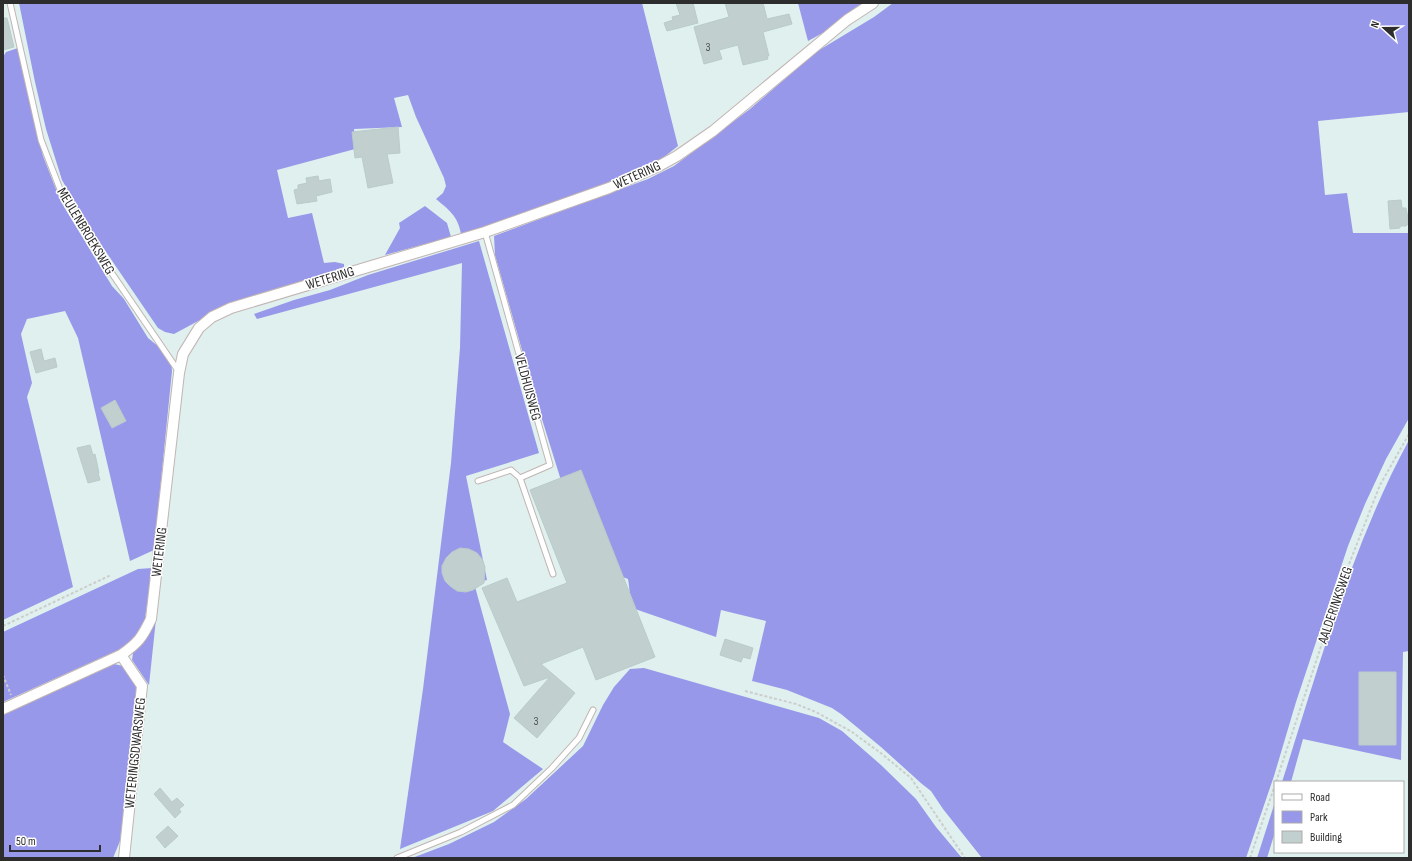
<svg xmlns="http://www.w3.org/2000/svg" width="1412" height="861" viewBox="0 0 1412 861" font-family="'Sofia Sans Condensed',sans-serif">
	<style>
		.green { fill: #9798ea }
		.building { fill: #c1cfce; stroke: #b8cccb }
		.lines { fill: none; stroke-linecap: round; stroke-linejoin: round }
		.lane-casing { stroke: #c2b5b3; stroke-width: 7 }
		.street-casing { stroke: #c2b5b3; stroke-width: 12 }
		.path { stroke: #cdcdcd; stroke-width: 2; stroke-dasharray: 3 2; stroke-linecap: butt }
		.lane { stroke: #fff; stroke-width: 5 }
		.street { stroke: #fff; stroke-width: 10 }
		.labels { text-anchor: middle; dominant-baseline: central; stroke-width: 3; stroke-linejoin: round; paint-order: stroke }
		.number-label { font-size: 12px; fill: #525655 }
		.street-label { font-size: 14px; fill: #2d2d2d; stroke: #fff }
	</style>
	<rect width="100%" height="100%" fill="#dff0ee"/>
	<path class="green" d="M19,3H642L678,146L664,157L632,174L516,217L461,234C458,216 449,210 436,199L443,193L446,186L444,178L416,117L408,95L394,98L402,127L354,129L355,149L277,170L288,218L312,213L324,263L335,262L344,264V267L213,313L174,334L165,332L158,328L89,227L62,180L46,129L35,82Z
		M798,3H873L861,12L808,41Z
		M893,3H1409V112L1318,121L1325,195L1347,193L1353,233H1409V418L1386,459L1365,504L1348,546L1296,702L1274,776L1246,858H982L943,809L931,791L922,784L881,747L841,714L832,708L787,690L752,681L766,621L721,610L716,637L635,609C629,599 630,590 628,579L615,574L586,561L537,403L495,255L494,236L648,179L674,166L750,109L816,52L874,17Z
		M18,48L22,70L43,156L61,202L112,286L124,299L148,338L164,351L171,361L172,371L154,550L130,561L78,338L65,311L27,319L21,334L32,383L27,397L73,587L3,620V57L6,52Z
		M425,206L447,223L451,237L385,255L400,228L399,223Z
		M479,241L539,453L466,476L487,580L474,583L510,714L503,742L543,769L493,811L400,849L423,689L451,463L460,348L462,263L257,319L254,314L294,300L330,290L368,275Z
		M1409,440V651L1403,652L1401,760L1303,739L1291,782H1282C1319,667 1351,547 1409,440Z
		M152,568L145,619L134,638L123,648L3,702V632L138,569Z
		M156,619L149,685L132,660L133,653L149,634Z
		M114,664L123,666L137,687L136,709L120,841L113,858H3V715Z
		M644,668L819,718L842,731L881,765L916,799L936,827L962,858H412L449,844L494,822L526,799L583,746L603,705L614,687L630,669Z
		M1275,802V832L1267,858H1257Z"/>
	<path class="building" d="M676,3H693L698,23L667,31L664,23L673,20L672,17L680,15Z
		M725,3H763L767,19L789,14L792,24L763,32L769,56H767L768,59L743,65L738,45L719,50L722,59L704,64L694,27L729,17Z
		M3,18H7L14,47L3,50Z
		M398,127L400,153L387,154L393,183L368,188L362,157L355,158L352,132Z
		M318,176L319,181L330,179L332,192L316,196L317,201L297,204L294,190L298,189V185L307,183L306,178Z
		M1401,200L1402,208H1406L1409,223L1406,226H1400V228L1390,229L1388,201Z
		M41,349L44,361L55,358L57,367L36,373L30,352Z
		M115,400L126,421L112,428L101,408Z
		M90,445L93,455L95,454L99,473H98L100,480L88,483L77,448Z
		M581,470L655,657L596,680L583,647L541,664L575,693L537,738L514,718L550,677L524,686L482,588L507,578L517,602L567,583L530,490Z
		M460,548L469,549L477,553L482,559L485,567L484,583L473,590L466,592L457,591L450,586L445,581L442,573V566L446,558L452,552Z
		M725,639L753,648L750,659L743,657L741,662L720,655Z
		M1359,672H1396V745H1359Z
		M160,788L172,802L177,798L184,805L179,809L181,812L175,818L154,794Z
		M168,826L178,836L165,848L156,837Z"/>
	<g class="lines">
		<g class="lane-casing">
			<path id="lane" d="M10,3L41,140L61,192L94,247L179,372
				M520,478L553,574
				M478,481L511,470L520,478L550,465L485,232
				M397,858L461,832L513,805L552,768L579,738L593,710"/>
		</g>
		<g class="street-casing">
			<path id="street" d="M121,655L142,686L124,858
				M3,709L121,655C138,643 142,638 151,619L179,373L183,354L199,328L212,317L231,308L485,232L609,188L659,166L677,156L713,131L847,20L873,3"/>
		</g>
		<path class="path" d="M3,626L111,575
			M3,675L11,695
			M745,691L796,704L816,712L852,732L882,754L911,778L965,858
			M1276,782L1344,577L1380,485L1409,434
			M1250,858L1275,785"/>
		<use href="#lane" class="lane"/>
		<use href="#street" class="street"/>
	</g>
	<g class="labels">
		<g class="number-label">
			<text x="708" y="47">3</text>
			<text x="536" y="721">3</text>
		</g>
		<g class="street-label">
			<text transform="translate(637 175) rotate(-24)">WETERING</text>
			<text transform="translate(86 231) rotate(59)">MEULENBROEKSWEG</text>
			<text transform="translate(330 278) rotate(-17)">WETERING</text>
			<text transform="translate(528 387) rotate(75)">VELDHUISWEG</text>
			<text transform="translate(159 552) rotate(-83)">WETERING</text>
			<text transform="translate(1335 605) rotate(-71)">AALDERINKSWEG</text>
			<text transform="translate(135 753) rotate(-84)">WETERINGSDWARSWEG</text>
		</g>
	</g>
	<rect width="1412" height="861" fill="none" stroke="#2d2d2d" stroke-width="8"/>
	<rect x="1274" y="781" width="130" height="72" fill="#ffffff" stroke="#ababab"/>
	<rect x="1282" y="794" width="20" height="6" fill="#ffffff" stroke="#ababab"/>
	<text x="1310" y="801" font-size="12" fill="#2d2d2d">Road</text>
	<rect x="1282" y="811" width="20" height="12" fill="#9798ea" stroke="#ababab"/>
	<text x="1310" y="821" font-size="12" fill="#2d2d2d">Park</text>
	<rect x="1282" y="831" width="20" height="12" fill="#c1cfce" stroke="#ababab"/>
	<text x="1310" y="841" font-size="12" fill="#2d2d2d">Building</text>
	<g transform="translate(1384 28) rotate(291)" stroke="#ffffff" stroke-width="3" paint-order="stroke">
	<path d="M0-3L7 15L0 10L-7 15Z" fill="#2d2d2d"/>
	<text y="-6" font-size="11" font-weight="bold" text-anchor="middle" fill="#2d2d2d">N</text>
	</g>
	<path d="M10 845v6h90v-6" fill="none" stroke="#2d2d2d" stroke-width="2"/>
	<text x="16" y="845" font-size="12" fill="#2d2d2d" stroke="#ffffff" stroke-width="3" paint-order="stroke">50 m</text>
</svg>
